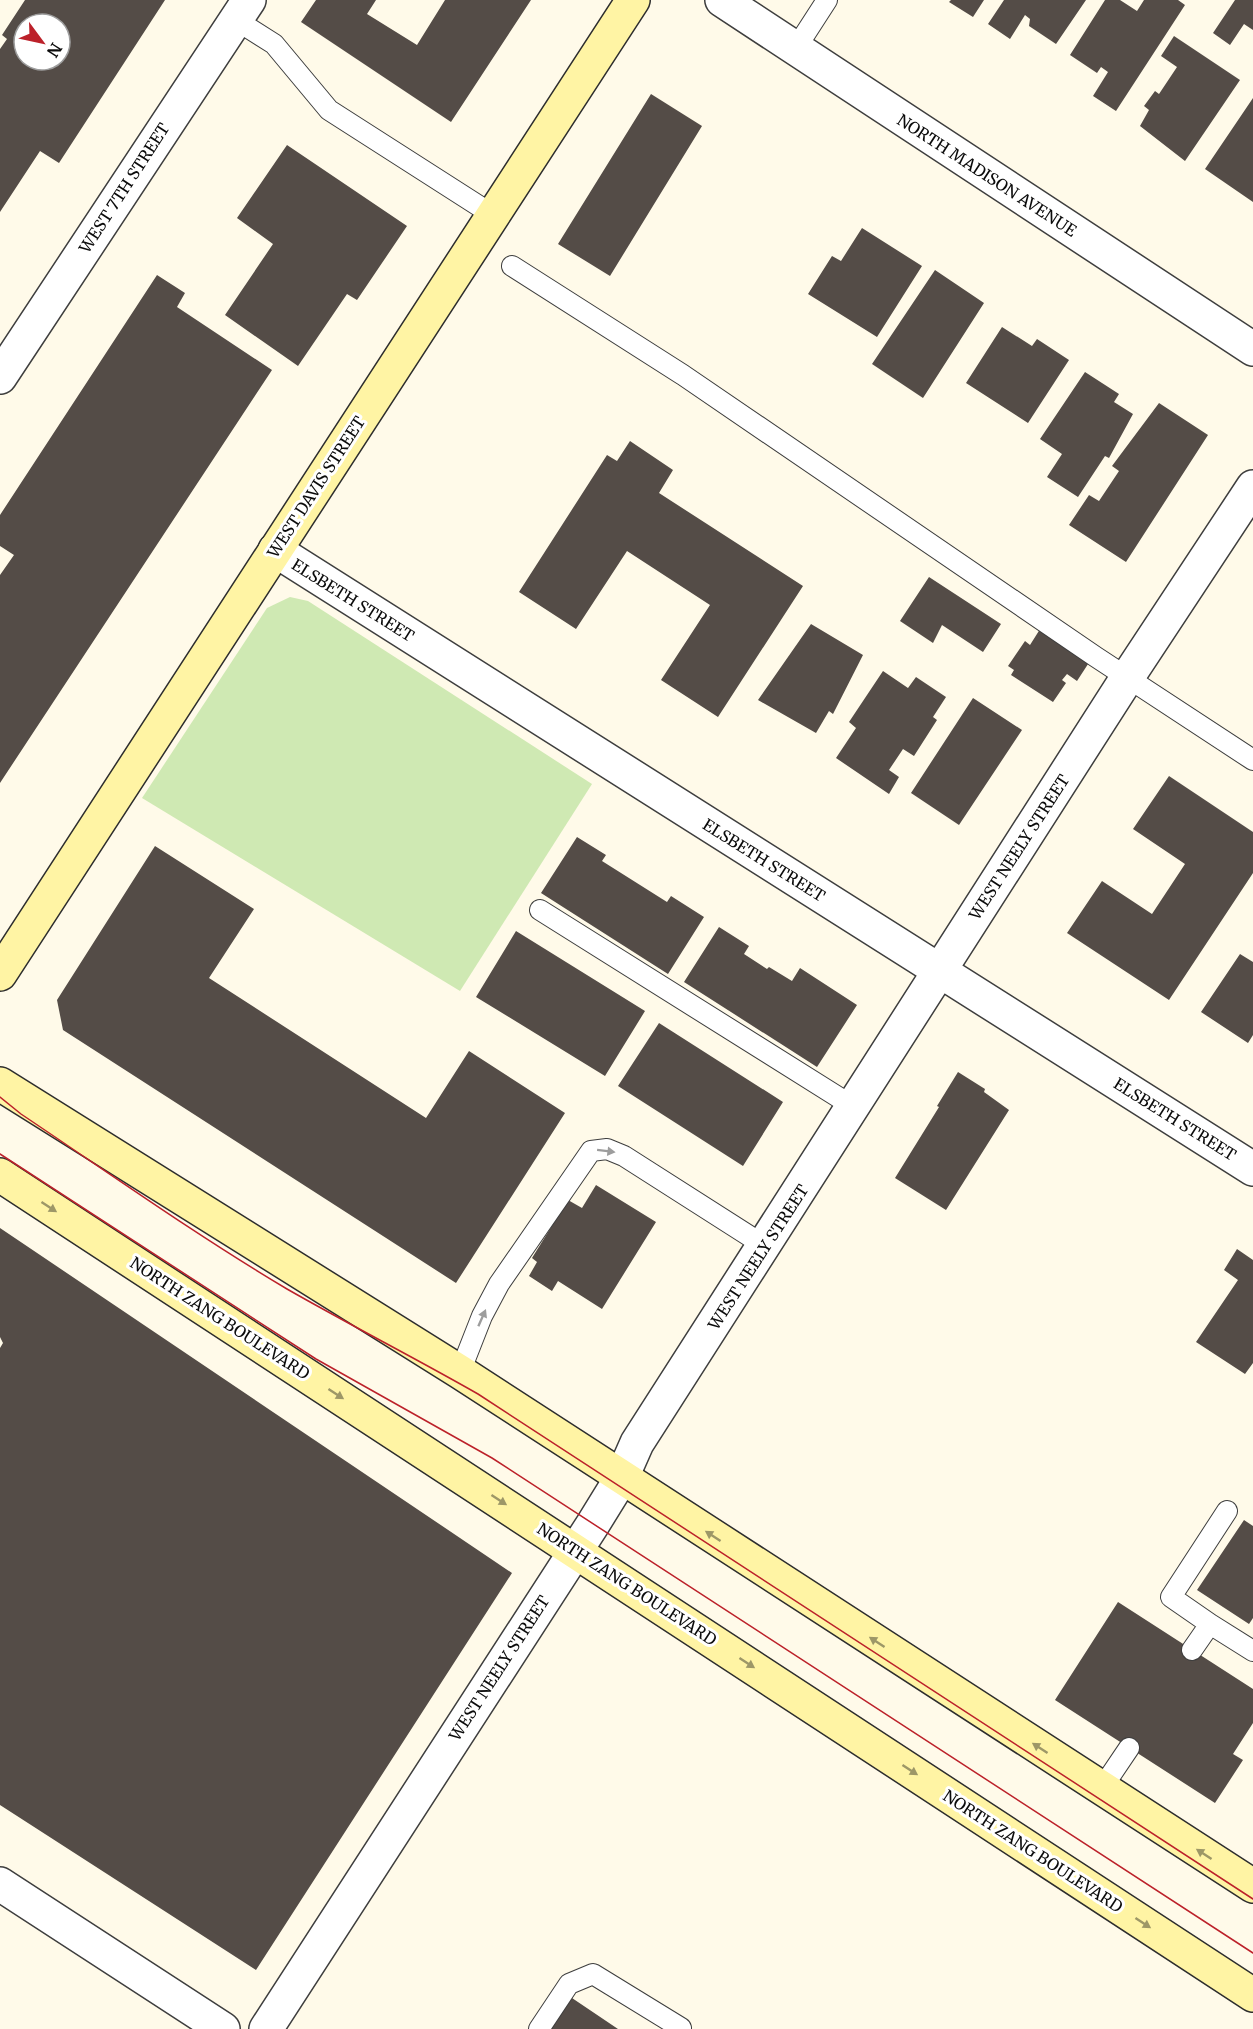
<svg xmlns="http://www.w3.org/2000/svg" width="1253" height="2029" viewBox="0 0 1253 2029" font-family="Merriweather,serif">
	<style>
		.green { fill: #cfe9b3 }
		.building { fill: #544c47; fill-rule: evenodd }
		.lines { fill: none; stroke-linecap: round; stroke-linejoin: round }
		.service-casing { stroke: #3e3e3e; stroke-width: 22 }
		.minor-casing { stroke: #3e3e3e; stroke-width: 36 }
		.tertiary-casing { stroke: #3e3e3e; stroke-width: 36 }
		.secondary-casing { stroke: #2d2d2d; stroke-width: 36 }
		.service { stroke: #fff; stroke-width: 20 }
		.minor { stroke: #fff; stroke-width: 33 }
		.tertiary { stroke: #fff; stroke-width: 33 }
		.secondary { stroke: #fff4a4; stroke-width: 33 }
		.tram { stroke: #bc212a; stroke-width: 1.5 }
		.oneway { fill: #9d9d9d }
		.oneway2 { fill: #9d9767 }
		.labels { text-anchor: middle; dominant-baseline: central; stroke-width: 6; stroke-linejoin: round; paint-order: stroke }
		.street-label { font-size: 16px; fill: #0b0b0b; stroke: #fff }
	</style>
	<rect width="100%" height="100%" fill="#fffae9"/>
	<path class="green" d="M290,597L308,601L592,784L460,991L142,798L267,608Z"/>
	<path class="building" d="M25,0H165L59,163L40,151L0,212V49L7,39L2,35ZM24,24H60V60H24Z
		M316,0H376L367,14L417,45L445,0H531L451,122L301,22Z
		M951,0H984L973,17L949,2Z
		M1004,0H1086L1056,44L1029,26L1030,19L1025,15L1010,39L988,24Z
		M1105,0H1120L1137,11L1144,0H1178L1185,5L1116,111L1093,96L1108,72L1101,67L1097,73L1070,55Z
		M1235,0H1253V30L1244,24L1230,45L1213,33Z
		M1174,36L1240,80L1185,161L1140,126L1149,110L1144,106L1155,91L1159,94L1177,67L1161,56Z
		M651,94L702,126L610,276L558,244Z
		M1253,98V202L1205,169Z
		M287,145L407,226L357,300L347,294L298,366L225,315L273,244L237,218Z
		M862,228L922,266L877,337L808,294L832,256L841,261Z
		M935,270L984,303L923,398L872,364Z
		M157,275L185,293L177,307L272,370L0,783V575L14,555L0,546V515Z
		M1002,327L1032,346L1037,339L1069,360L1028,423L966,383Z
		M1085,372L1119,394L1114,402L1133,414L1109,458L1105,456L1078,497L1047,477L1062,454L1040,439Z
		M1159,403L1208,435L1126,562L1069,525L1089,495L1099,501L1119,471L1112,466Z
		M630,441L673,470L659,493L803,586L718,717L661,680L710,605L627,551L576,629L519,592L607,455L617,461Z
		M929,577L1001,624L983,652L942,625L933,643L900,621Z
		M811,624L863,655L833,714L829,711L816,733L758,700Z
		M1042,626L1090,661L1077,681L1067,674L1062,680L1066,683L1053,702L1011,675L1014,670L1008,666L1025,641L1030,645Z
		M883,671L908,688L916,677L946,697L933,717L937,720L914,756L903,749L889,770L899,777L889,794L836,758L856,728L849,722Z
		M973,698L1022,730L959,825L911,793Z
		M1169,776L1253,832V873L1169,1000L1067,933L1102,881L1152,914L1185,864L1133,829Z
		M577,837L606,855L602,861L667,902L671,896L704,917L668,974L541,893Z
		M155,846L254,909L209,978L426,1118L469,1051L565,1113L456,1283L63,1030L57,1000Z
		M719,927L749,946L744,954L767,969L769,967L792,981L800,968L857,1005L817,1067L684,982Z
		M516,931L645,1011L605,1076L476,997Z
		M1240,954L1253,962V1035L1248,1043L1201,1012Z
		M659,1023L783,1102L743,1166L618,1086Z
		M958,1072L985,1089L984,1092L1009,1110L946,1210L895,1178L939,1107L937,1106Z
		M596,1185L656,1222L602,1309L558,1281L552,1291L529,1276L537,1262L532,1258L568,1200L582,1208Z
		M0,1228L512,1573L256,1970L0,1805V1348L3,1343L0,1337Z
		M1237,1249L1253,1260V1363L1245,1374L1196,1342L1238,1280L1224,1270Z
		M1244,1520L1253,1526V1618L1249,1624L1197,1590Z
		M1118,1602L1253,1689V1723L1233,1754L1243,1760L1215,1803L1055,1700Z
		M572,1998L618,2029H551Z"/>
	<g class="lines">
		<g class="service-casing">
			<path id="service" d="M236,20L274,44L329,110L493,215
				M796,48L827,0
				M512,266L683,375L1096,657L1253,760
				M540,910L854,1107
				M460,1372L482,1316L499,1284L591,1151L607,1149L624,1156L765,1246
				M1210,1624L1253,1651
				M1192,1650L1210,1624L1171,1597L1227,1511
				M1102,1788L1129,1748
				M539,2029L569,1984L593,1974L681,2028"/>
		</g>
		<g class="minor-casing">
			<path id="minor" d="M722,0L1253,349
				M0,377L249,0
				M275,550L1253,1169
				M266,2029L593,1524L622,1477L637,1443L1127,678L1253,487"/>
		</g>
		<g class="tertiary-casing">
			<path id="tertiary" d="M0,1884L223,2029"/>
		</g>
		<g class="secondary-casing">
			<path id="secondary" d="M0,974L633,0
				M0,1084L460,1372L1253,1886
				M0,1175L1253,1995"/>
		</g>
		<use href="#service" class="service"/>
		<use href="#minor" class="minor"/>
		<use href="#tertiary" class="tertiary"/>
		<use href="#secondary" class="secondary"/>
		<path class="tram" d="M0,1097L21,1114C109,1173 196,1235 287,1289C350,1325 415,1358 478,1394L1253,1899
			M0,1154L316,1359L492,1458L1253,1953"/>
	</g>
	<defs><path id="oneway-solid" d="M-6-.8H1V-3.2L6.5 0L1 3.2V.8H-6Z" transform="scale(1.5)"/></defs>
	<g class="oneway">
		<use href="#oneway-solid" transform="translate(606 1151) rotate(7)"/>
		<use href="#oneway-solid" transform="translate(482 1318) rotate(-66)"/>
	</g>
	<g class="oneway2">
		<use href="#oneway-solid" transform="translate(49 1207) rotate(33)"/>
		<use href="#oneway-solid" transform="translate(336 1394) rotate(33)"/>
		<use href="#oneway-solid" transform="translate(499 1500) rotate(33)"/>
		<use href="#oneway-solid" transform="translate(713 1536) rotate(-147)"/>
		<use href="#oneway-solid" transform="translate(877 1642) rotate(-147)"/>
		<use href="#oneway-solid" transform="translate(747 1663) rotate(33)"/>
		<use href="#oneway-solid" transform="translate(1040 1748) rotate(-147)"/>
		<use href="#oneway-solid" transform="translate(910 1770) rotate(33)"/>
		<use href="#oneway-solid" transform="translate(1204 1854) rotate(-147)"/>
		<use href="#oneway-solid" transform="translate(1143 1923) rotate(33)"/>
	</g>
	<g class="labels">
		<g class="street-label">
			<text transform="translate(987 175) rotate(33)">NORTH MADISON AVENUE</text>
			<text transform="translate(124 188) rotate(-57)">WEST 7TH STREET</text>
			<text transform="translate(316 487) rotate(-57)">WEST DAVIS STREET</text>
			<text transform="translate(353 600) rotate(32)">ELSBETH STREET</text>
			<text transform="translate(1019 847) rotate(-57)">WEST NEELY STREET</text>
			<text transform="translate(764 860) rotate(32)">ELSBETH STREET</text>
			<text transform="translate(1175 1119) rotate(32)">ELSBETH STREET</text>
			<text transform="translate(758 1257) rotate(-57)">WEST NEELY STREET</text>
			<text transform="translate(220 1318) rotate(33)">NORTH ZANG BOULEVARD</text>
			<text transform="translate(627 1584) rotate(33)">NORTH ZANG BOULEVARD</text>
			<text transform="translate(499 1668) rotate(-57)">WEST NEELY STREET</text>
			<text transform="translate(1033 1851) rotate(33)">NORTH ZANG BOULEVARD</text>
		</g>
	</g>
	<g transform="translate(42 42) rotate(123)"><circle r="28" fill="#ffffff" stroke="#9d9d9d" stroke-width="1.5"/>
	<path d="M0-4.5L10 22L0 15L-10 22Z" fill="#bc212a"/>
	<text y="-9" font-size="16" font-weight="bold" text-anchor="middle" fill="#0b0b0b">N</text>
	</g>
</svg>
